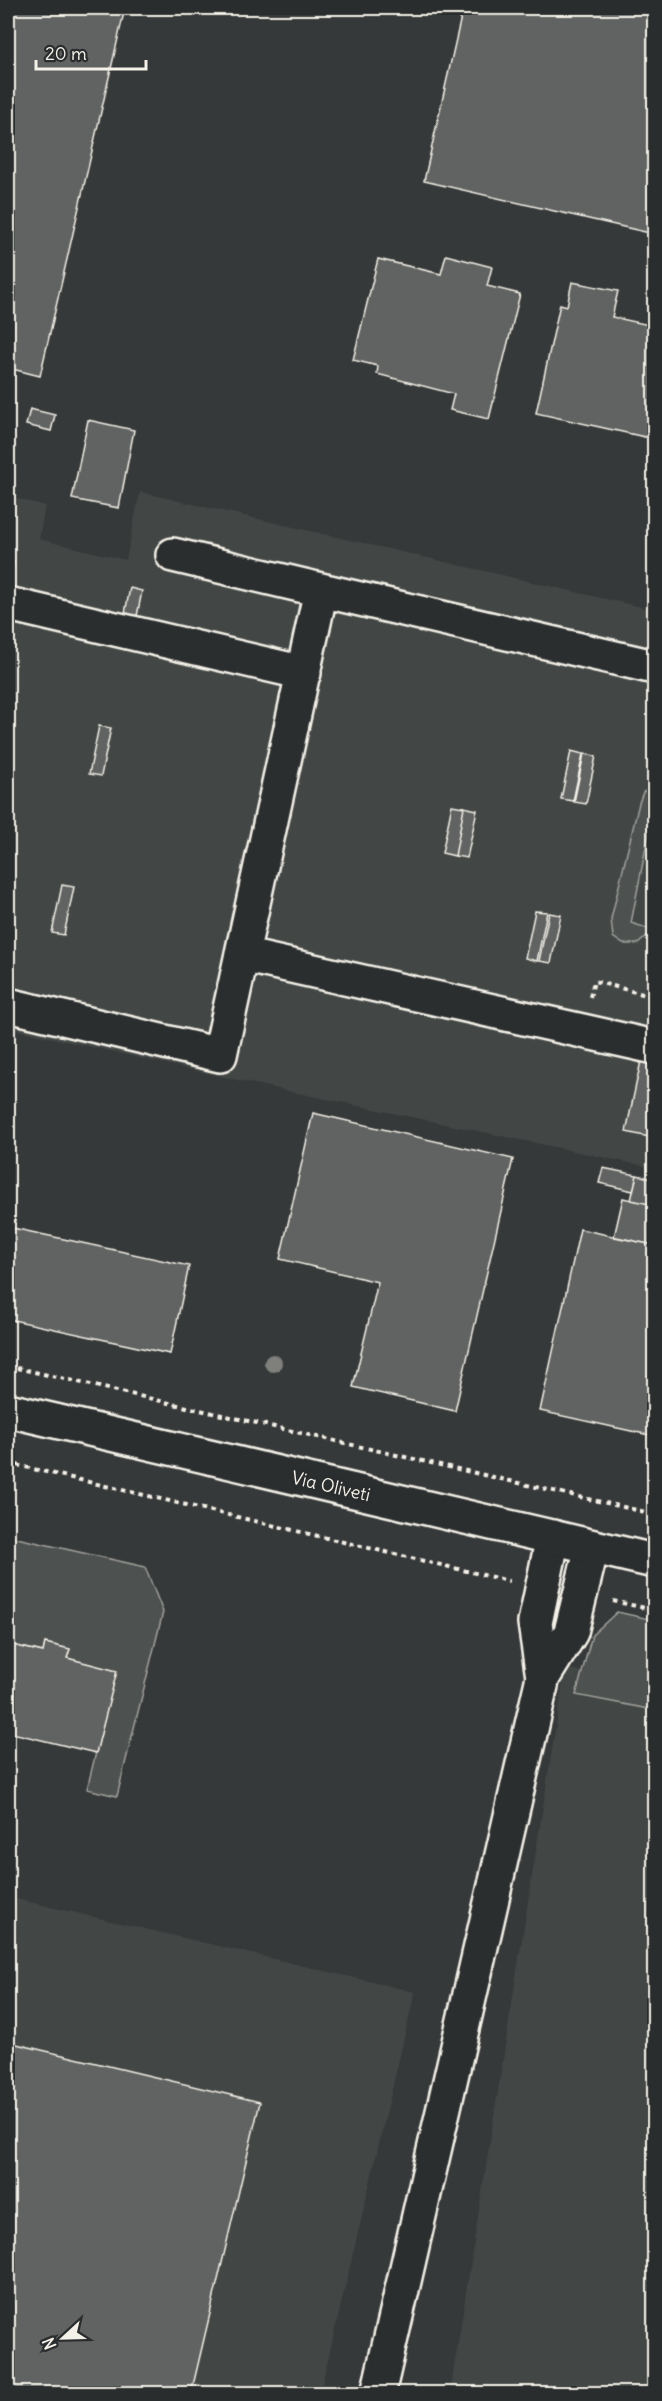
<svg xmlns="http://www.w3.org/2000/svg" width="662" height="2401" viewBox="0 0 662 2401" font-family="Delius,sans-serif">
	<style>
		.built { fill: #434645 }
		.green { fill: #4e514f; stroke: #a1a19c; stroke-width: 1.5 }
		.building { fill: #616362; stroke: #f4f1e8; stroke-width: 1.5 }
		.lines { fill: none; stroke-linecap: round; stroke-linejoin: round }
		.minor-casing { stroke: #f4f1e8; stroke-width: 38 }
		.major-casing { stroke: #f4f1e8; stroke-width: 38 }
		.path { stroke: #f4f1e8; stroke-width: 4; stroke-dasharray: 4.5 4.5; stroke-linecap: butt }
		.minor { stroke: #2a2d2e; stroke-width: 33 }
		.major { stroke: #2a2d2e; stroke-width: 33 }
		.tree { fill: #7f7f7c }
		.labels { text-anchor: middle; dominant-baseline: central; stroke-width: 6; stroke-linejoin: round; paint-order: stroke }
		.street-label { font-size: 18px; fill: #f4f1e8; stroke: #2a2d2e }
	</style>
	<rect width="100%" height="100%" fill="#363939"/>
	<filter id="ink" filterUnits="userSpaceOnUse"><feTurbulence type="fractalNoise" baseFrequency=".0167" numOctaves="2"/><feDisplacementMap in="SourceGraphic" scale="12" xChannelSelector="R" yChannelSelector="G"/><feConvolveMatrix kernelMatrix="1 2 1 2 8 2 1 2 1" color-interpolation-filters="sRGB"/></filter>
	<g filter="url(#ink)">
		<path class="built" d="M140,492L654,610V1168L255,1084L8,1028V496L45,506L39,539L126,560Z
			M565,1668L654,1687V2393L450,2394Z
			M8,1897L415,1992L320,2393L8,2394Z"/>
		<path class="green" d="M654,787V806L631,923L653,930L638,944H623L613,937L611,919L639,803L643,792Z
			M8,1536L145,1567L163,1612L117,1796L87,1789L116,1671L67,1658L70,1649L45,1643L43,1652L8,1644Z
			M617,1612L654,1620V1710L576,1695L592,1635Z"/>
		<path class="building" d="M8,8H125L40,376L8,368Z
			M463,8H654V234L424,181Z
			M446,255L492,267L487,286L520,294L489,419L450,410L454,394L377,374L378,366L353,360L378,259L441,274Z
			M572,282L618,291L612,317L654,326V439L536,413L560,304L567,306Z
			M30,409L55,415L51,431L26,425Z
			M88,420L134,430L119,508L72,499Z
			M8,561L14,562L9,587H8Z
			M130,588L142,591L137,616L125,613Z
			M99,726L111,728L101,776L89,774Z
			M571,751L583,754L573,801L561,799Z
			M584,754L596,756L586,804L574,802Z
			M452,805L464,807L455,856L442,853Z
			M464,807L477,810L467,858L455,856Z
			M62,885L74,887L64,935L52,933Z
			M535,911L547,912L537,961L525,958Z
			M549,913L561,915L551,963L539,961Z
			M654,999V1138L626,1132Z
			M313,1113L513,1159L455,1411L353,1387L378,1282L280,1259Z
			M603,1168L637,1175L633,1191L599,1183Z
			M637,1175L654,1179V1205L631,1200Z
			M623,1198L654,1205V1245L614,1237Z
			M8,1227L189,1266L170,1354L8,1319Z
			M580,1229L654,1245V1436L540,1411Z
			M45,1643L70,1649L67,1658L117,1671L96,1753L8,1732V1644L43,1652Z
			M8,2042L260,2102L191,2394H8Z"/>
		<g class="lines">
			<g class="minor-casing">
				<path id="minor" d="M321,590L654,667
					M8,604L304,673
					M242,955L654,1047
					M8,1005L220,1055L321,590L173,555
					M543,1677L535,1623L553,1537
					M378,2394L543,1677L571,1632L592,1547"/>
			</g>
			<g class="major-casing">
				<path id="major" d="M8,1410L654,1561"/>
			</g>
			<path class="path" d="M590,997L594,981L650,996L654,976
				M8,1366L654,1514
				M8,1463L509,1581
				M613,1601L654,1610"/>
			<use href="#minor" class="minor"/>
			<use href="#major" class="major"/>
		</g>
		<circle class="tree" cx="273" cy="1363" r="9"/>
	</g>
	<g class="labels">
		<g class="street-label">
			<text transform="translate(331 1486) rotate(13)">Via Oliveti</text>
		</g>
	</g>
	<rect width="662" height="2401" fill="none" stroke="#2a2d2e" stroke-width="30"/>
	<rect x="15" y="15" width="632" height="2371" fill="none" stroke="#f4f1e8" stroke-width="2" filter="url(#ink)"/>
	<g transform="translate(63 2338) rotate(248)" stroke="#2a2d2e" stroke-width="4.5" paint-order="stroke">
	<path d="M0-4.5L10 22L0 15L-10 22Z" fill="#f4f1e8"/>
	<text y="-9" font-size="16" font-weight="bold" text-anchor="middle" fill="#f4f1e8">N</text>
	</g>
	<path d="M36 60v9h110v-9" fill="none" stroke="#f4f1e8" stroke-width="3"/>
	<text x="45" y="60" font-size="18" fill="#f4f1e8" stroke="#2a2d2e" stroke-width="4.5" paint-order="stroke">20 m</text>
</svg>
